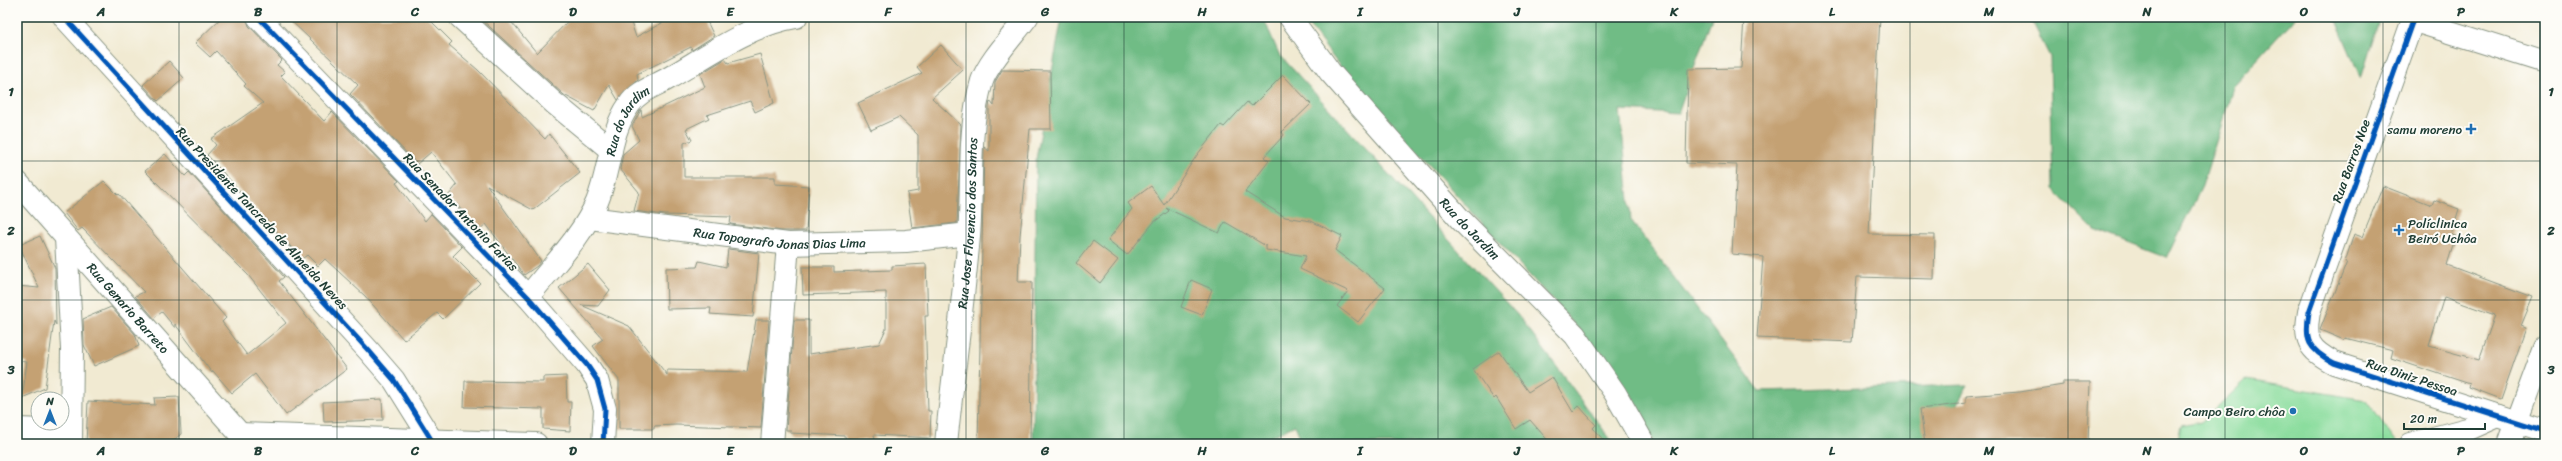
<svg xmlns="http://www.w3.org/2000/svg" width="2562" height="461" viewBox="0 0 2562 461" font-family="Sriracha,sans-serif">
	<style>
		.green { fill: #8bdd9e; stroke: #558d69 }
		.forest { fill: #70bc85; stroke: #487c5c }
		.building { fill: #c4a173; fill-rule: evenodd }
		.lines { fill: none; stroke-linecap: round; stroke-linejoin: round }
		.minor-casing { stroke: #889483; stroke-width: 24 }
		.minor { stroke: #fff; stroke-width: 22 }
		.cycleway-casing { stroke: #fdfcf7; stroke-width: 8 }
		.cycleway { stroke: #0057b8; stroke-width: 5 }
		.grid { fill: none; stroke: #1f3d34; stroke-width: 1; stroke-opacity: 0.55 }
		.poi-dot { fill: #1f6fb2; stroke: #fdfcf7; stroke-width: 1.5 }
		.labels { text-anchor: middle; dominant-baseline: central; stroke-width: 4; stroke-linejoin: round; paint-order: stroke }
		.street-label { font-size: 13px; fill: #1f3d34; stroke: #fdfcf7 }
		.poi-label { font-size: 13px; fill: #1f3d34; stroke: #fdfcf7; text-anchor: end }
		.neatline { fill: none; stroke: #1f3d34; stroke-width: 1.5 }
		.grid-label { font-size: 13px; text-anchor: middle; font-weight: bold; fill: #1f3d34 }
	</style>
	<rect width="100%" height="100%" fill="#fdfcf7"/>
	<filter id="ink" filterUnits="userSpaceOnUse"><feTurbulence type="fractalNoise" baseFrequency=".025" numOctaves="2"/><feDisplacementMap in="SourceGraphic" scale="8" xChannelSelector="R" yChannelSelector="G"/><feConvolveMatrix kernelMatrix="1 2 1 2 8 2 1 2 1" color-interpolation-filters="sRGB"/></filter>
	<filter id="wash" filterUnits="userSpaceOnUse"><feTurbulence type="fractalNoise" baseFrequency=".012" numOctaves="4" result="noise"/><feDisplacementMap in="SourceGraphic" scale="16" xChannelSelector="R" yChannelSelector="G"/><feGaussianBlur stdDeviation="0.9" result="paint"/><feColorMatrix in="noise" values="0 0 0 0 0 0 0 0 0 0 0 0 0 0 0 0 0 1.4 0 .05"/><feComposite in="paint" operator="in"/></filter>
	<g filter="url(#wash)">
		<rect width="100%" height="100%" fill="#f1ead2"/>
		<path class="green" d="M2246,380L2366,400L2398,444H2177L2181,426L2201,422Z"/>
		<path class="forest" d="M1062,17H1263L1279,54L1522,320L1614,444H1303L1295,425L1256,444H1033L1036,159Z
			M1303,17H1712L1678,113L1620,110L1631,220L1759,391L1968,385L1933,444H1655L1582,333L1341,68Z
			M2030,17H2296L2234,85L2202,186L2167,258L2094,230L2053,189L2050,57Z
			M2335,17H2380L2361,79Z"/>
		<g id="blocks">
			<path class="building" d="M222,17H246L249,26L282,60L277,65L285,72L281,76L324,121L332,112L399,181L396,183L425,221L431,214L462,247L453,256L480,283L443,319L437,313L404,340L365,296L325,259L318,266L307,255L302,259L207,155L216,145L211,139L263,103L244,86L246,84L216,51L210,57L195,43Z
				M287,17H427L452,42L449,45L478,70L545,139L549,134L580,173L533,210L487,185L541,261L537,266L524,275L486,224L480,229L448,196L457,185L431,152L417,164L350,94L358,85Z
				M479,17H507L537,53L572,17H629L636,37L673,17H705L714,36L692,50L691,47L637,74L638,80L618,100L609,85L594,111L564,95Z
				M1744,17H1880L1869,234L1935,235L1934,279L1857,277L1852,342L1757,338L1763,257L1732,254L1737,165L1686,163L1688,69L1741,68Z
				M941,45L963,70L932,98L961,125L957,223L912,228L907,193L918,191V135L899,117L871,130L858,103L922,73L917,67Z
				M760,54L774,103L755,112L750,101L707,115L709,118L686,129L692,140L684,143V177H775V184L809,186L806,231H782L730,224L731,217L665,215L634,211L639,192L620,169L623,154L639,140L632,126L641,110L642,117L705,87L700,74L725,59L728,63Z
				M169,61L184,78L158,101L143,85Z
				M1002,70L1050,71L1051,129H1030L1020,236L1018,282H1032L1030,444H978L984,147L989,151V107L990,101L994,106L995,82Z
				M1283,75L1311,104L1282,132L1284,135L1264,157L1269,161L1245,192L1285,217L1311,221L1342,236L1335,250L1385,288L1358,322L1337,306L1348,291L1300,269L1306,256L1266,250V246L1225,222L1219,233L1166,208L1169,211L1154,222L1127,255L1108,240L1132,209L1128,203L1151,186L1164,205L1197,155L1221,125L1224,127L1247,102L1252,106Z
				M165,154L185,176L189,172L284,277L279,281L347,369L286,415L255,374L232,393L213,371L212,373L175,324V328L162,312L154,318L135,296L144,292L82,228L78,231L64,213L104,181L118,195L119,194L226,318L222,322L247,355L286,323L248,275L145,171Z
				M2383,186L2432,205L2434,200L2459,209L2451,235L2456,236L2447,265L2533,297L2521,326L2526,328L2501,399L2469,387L2470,384L2391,358L2393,350L2345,338L2344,340L2320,330L2347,262H2345L2354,234L2362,237ZM2444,297L2495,315L2479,360L2429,346Z
				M40,236L55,268L56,325L54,321L45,388L22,398L27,362L17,361V286L39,288L19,245Z
				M1093,241L1118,260L1100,283L1076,263Z
				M728,249L759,253L753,317L710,314L711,308L667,309L666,268L697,267L699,261L726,267Z
				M588,264L610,290L598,306L581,305L629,326L667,375V370L747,372L756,320H769L761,428L676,425L654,426V429H619V380L593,346L603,339L559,288Z
				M926,264L928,316H925L926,343L928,411H931L930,438L874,435L875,439L846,442L845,436L790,433V430H786L794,320H809V354L879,344L886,329V292L803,295L802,267H834V272L892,270V266Z
				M1191,280L1212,289L1202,315L1181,307Z
				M111,307L135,334L139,346L94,366L84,345L83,319Z
				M1499,351L1528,392L1552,377L1573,412L1579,406L1596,425L1593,428L1607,444H1551L1530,420L1516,429L1496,397L1494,399L1473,369Z
				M566,376L567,402H571L570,431L543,429V409L464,407L465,381L543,382V377Z
				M2063,382H2090L2088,444L2056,442L1925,444L1920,409L1966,403V396L2020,392L2063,385Z
				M179,397L181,434L169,444H86L88,401L155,405L154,398Z
				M382,399L383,420L324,422L323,402Z"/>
		</g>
	</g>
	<g filter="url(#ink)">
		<use href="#blocks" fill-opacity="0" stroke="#889483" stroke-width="1"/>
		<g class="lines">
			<g class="minor-casing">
				<g id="minor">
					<path d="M64,17L369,351L394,380L434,444"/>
					<path d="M258,17L528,297L587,365L597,380L605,409L603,444"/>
					<path d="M460,17L554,103L611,150"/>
					<path id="s1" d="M1290,17L1330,72L1460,219L1575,335L1615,393L1644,444"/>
					<path d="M2414,17L2309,312C2304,341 2308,349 2334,363L2545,431"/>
					<path d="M2412,20L2545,62"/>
					<path id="s2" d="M17,182L240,434"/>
					<path id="s3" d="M590,218L788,244L906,241L969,234"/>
					<path d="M66,238L72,349L71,444"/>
					<path id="s4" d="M528,297C551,267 582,237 597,202C610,171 609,133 629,105C638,91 655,86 669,78C709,55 749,25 796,17"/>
					<path d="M17,429L71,431"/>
					<path d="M240,434L536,444"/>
					<path d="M772,444L788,244"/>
					<path id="s5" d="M946,444C953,375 963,305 969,236C973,185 967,131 982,81C989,61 1014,35 1027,17"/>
					<path d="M2411,444L2471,428L2498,416"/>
					<path d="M2509,444L2545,347"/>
				</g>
			</g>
			<use href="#minor" class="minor"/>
			<g class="cycleway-casing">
				<path id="cycleway" d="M64,17L369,351L394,380L434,444
					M258,17L528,297L587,365L597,380L605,409L603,444
					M2414,17L2309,312C2304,341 2308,349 2334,363L2545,431"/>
			</g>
			<use href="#cycleway" class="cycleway"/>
		</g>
	</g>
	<path class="grid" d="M179,17V444M337,17V444M494,17V444M652,17V444M809,17V444M966,17V444M1124,17V444M1281,17V444M1438,17V444M1596,17V444M1753,17V444M1910,17V444M2068,17V444M2225,17V444M2383,17V444M17,161H2545M17,300H2545"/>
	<g class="poi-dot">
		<path d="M2469 123h4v4h4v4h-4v4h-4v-4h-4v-4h4z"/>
		<path d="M2397 224h4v4h4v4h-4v4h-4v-4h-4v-4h4z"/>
		<circle cx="2293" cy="411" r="4"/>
	</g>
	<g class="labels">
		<g class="street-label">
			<text stroke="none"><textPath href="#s4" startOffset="206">Rua do Jardim</textPath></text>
			<text transform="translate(2351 161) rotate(-70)">Rua Barros Noe</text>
			<text transform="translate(461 212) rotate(46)">Rua Senador Antonio Farias</text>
			<text transform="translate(262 218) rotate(47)">Rua Presidente Tancredo de Almeida Neves</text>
			<text stroke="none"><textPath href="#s5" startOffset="222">Rua Jose Florencio dos Santos</textPath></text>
			<text stroke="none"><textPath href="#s1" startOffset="278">Rua do Jardim</textPath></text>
			<text stroke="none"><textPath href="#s3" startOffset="191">Rua Topografo Jonas Dias Lima</textPath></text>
			<text stroke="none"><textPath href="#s2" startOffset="168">Rua Genario Barreto</textPath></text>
			<text transform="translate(2412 377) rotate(18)">Rua Diniz Pessoa</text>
		</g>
		<g class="poi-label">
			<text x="2462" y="129">samu moreno</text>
			<text x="2408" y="223" text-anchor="start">Políclinica<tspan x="2408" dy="15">Beiró Uchôa</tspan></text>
			<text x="2285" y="411">Campo Beiro chôa</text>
		</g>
	</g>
	<rect width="2562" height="461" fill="none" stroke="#fdfcf7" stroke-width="44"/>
	<g transform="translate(50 411)"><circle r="19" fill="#fdfcf7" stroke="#a4b0a9"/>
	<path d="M0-3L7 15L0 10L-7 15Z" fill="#1f6fb2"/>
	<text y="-6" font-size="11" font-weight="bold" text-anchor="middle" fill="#1f3d34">N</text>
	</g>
	<path d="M2404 423v6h81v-6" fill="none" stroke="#1f3d34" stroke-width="2"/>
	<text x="2410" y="423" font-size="12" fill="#1f3d34" stroke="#fdfcf7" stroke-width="3" paint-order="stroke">20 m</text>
	<rect x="22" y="22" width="2518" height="417" class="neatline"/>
	<g class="grid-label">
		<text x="101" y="16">A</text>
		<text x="258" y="16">B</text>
		<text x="415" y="16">C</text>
		<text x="573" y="16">D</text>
		<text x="730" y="16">E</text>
		<text x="888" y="16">F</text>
		<text x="1045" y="16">G</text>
		<text x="1202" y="16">H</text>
		<text x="1360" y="16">I</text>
		<text x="1517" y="16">J</text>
		<text x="1674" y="16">K</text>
		<text x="1832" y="16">L</text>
		<text x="1989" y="16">M</text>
		<text x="2147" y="16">N</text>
		<text x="2304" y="16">O</text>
		<text x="2461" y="16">P</text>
		<text x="11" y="96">1</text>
		<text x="2551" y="96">1</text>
		<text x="11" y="235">2</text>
		<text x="2551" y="235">2</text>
		<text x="11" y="374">3</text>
		<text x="2551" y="374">3</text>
		<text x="101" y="455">A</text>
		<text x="258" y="455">B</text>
		<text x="415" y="455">C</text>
		<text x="573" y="455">D</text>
		<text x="730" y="455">E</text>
		<text x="888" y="455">F</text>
		<text x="1045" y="455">G</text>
		<text x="1202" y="455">H</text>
		<text x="1360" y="455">I</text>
		<text x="1517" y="455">J</text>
		<text x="1674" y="455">K</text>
		<text x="1832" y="455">L</text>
		<text x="1989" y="455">M</text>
		<text x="2147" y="455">N</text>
		<text x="2304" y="455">O</text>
		<text x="2461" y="455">P</text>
	</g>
</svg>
